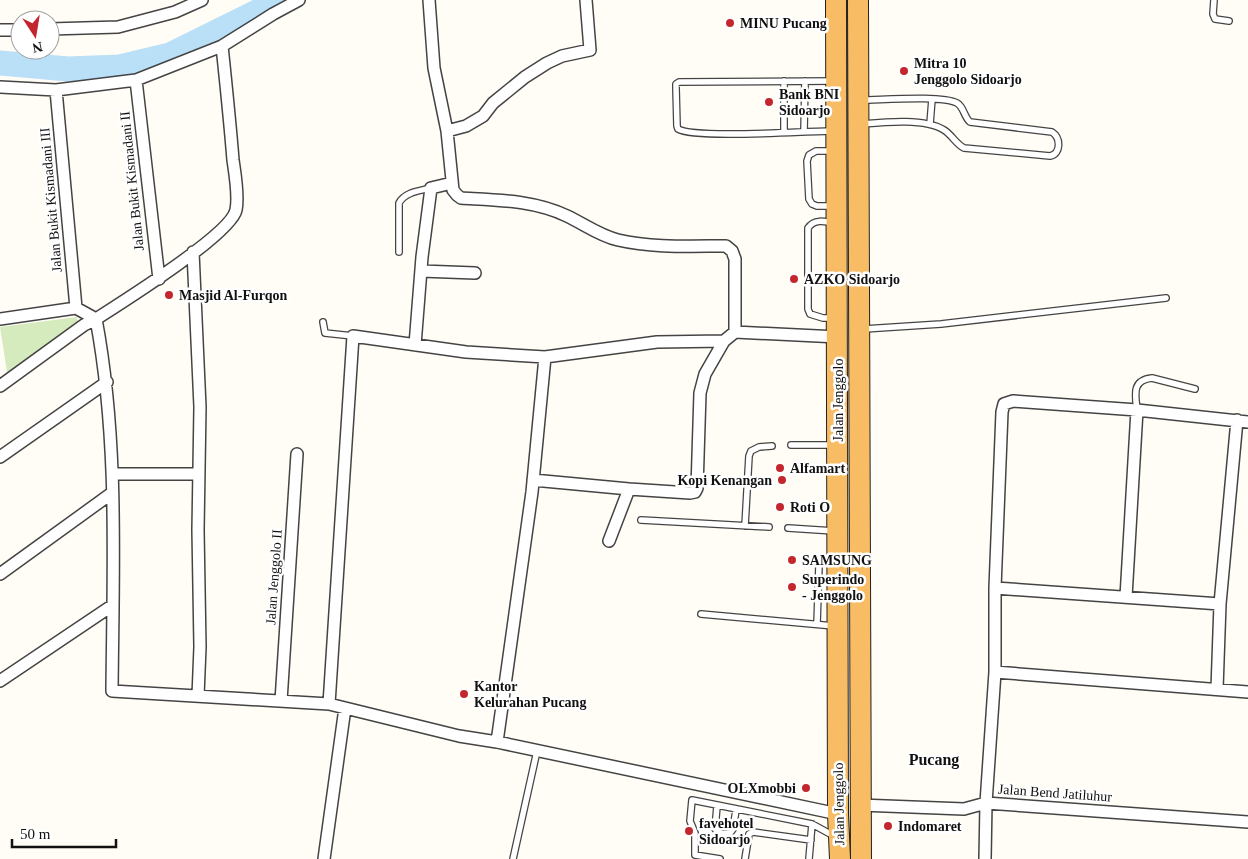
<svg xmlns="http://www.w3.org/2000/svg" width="1248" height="859" viewBox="0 0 1248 859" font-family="'Times New Roman',serif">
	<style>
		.green { fill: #d5ebbd }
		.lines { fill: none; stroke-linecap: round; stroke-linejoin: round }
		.river { stroke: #b9e0f7; stroke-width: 25 }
		.service-casing { stroke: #444; stroke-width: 8 }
		.minor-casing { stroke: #444; stroke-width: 14 }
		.trunk-casing { stroke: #222; stroke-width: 22 }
		.service { stroke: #fff; stroke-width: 5.5 }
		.minor { stroke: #fff; stroke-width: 11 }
		.trunk { stroke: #f7bc64; stroke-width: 20 }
		.poi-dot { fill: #c4262e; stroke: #fff; stroke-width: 2 }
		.labels { text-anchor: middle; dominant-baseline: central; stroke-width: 5; stroke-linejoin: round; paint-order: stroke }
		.poi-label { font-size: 14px; font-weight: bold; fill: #111; stroke: #fff; text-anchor: start }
		.street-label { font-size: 14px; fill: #111; stroke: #fff }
		.quarter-label { font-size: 16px; font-weight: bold; fill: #111; stroke: #fff }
	</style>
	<rect width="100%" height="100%" fill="#fffdf5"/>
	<path class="green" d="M77,317L78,327L8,378L0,327Z"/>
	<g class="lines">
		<path class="river" d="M0,63L68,69L120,67L170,55L257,12L279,0"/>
		<g class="service-casing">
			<path id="service" d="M1214,0L1213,14L1215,19L1229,21
				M784,81V132
				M861,100C881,100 942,95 957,103C964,107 964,117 970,122L1052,132C1061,138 1061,154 1050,156L964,148C956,144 952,135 944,130C925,118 885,122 863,124
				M930,124L932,99
				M832,131C806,131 695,139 678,129L677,126L676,88V84L679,82L834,81
				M804,132L805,81
				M832,151H816L809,155L807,161L809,199L812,204L817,206H833
				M399,252V203C405,192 419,191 431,188
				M833,318H823L810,314L808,309V228C814,219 824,221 834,223
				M323,322L325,333L353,336
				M864,329L941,324L1166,298
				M1137,410C1135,394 1132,380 1152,378L1195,389
				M791,445H834
				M641,520L769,527
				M745,526L749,456L751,451L759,447L772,446
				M788,528L834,531
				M701,614L834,626
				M817,624L819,565
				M717,806L715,829L722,834L730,833L733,829L736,810
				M513,859L537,751
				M720,859L695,855V833L690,821L692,800L812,824L834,836
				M745,859L749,834L753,832L811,840
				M809,859L812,824"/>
		</g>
		<g class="minor-casing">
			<path id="minor" d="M429,0L434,68L447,131L453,190L457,195L461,198C496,200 534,200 567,216C584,224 600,236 618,240C653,248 690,246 726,246L732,251L735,259V332
				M50,29L118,27L175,12L202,0
				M0,30H20
				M222,46C226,84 230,122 233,160C235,174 239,196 236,210C231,234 121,303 96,319C119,441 113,568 112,691L329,704L459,736L497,742L838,814
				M136,80L159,279
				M0,87L56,90L136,80L222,46L273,14L299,0
				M56,90L76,308
				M447,131L466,126L483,116L493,103L525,77L547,63L562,56L590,50L586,0
				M193,252L200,407L198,530L200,647L198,696
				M421,271L475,273
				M0,319L76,308L96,319
				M415,345L422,257L431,188L452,183
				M0,386L84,325L96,319
				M0,457L107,382
				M113,474H199
				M533,480L629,489
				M609,541L629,489L690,493L695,492L697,488L700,393L705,374L724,341L735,332L838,337
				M0,574L112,493
				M995,588L1220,604
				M1126,597L1137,410
				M995,672L1248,692
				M0,681L113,605
				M1217,689L1220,604L1237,420
				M281,701L297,454
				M329,704L353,336L466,352L545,357
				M497,742L532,492L545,357L657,342L724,341
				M860,805L964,809L986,803L1248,822
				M324,859L345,708
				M985,859L986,803L995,672V588L1002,412L1004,404L1013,401L1137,410L1248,422"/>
		</g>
		<g class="trunk-casing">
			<path id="trunk" d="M836,0L838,814L840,859
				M858,0L861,859"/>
		</g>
		<use href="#service" class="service"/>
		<use href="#minor" class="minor"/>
		<use href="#trunk" class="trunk"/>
	</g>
	<g class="poi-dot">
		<circle cx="730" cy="23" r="5"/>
		<circle cx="904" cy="71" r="5"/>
		<circle cx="769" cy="102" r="5"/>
		<circle cx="794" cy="279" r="5"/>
		<circle cx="169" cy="295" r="5"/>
		<circle cx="780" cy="468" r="5"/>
		<circle cx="782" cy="480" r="5"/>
		<circle cx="780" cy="507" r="5"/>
		<circle cx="792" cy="560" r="5"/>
		<circle cx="792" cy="587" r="5"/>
		<circle cx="464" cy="694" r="5"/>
		<circle cx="806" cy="788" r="5"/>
		<circle cx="888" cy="826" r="5"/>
		<circle cx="689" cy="831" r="5"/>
	</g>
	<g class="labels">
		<g class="poi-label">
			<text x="740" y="23">MINU Pucang</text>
			<text x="914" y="63">Mitra 10<tspan x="914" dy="16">Jenggolo Sidoarjo</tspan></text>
			<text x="779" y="94">Bank BNI<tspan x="779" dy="16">Sidoarjo</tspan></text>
			<text x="804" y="279">AZKO Sidoarjo</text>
			<text x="179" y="295">Masjid Al-Furqon</text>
			<text x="790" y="468">Alfamart</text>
			<text x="772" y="480" text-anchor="end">Kopi Kenangan</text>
			<text x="790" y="507">Roti O</text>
			<text x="802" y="560">SAMSUNG</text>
			<text x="802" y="579">Superindo<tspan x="802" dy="16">- Jenggolo</tspan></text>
			<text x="474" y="686">Kantor<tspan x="474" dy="16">Kelurahan Pucang</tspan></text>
			<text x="796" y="788" text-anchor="end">OLXmobbi</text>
			<text x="699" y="823">favehotel<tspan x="699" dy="16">Sidoarjo</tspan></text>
			<text x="898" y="826">Indomaret</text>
		</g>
		<g class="street-label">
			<text transform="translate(132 181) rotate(-96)">Jalan Bukit Kismadani II</text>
			<text transform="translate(51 200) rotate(-95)">Jalan Bukit Kismadani III</text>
			<text transform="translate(838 400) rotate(-90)">Jalan Jenggolo</text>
			<text transform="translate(274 577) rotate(-86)">Jalan Jenggolo II</text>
			<text transform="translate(1055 793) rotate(4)">Jalan Bend Jatiluhur</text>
			<text transform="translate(839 804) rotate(-91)">Jalan Jenggolo</text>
		</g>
		<g class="quarter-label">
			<text x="934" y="759">Pucang</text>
		</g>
	</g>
	<g transform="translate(35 35) rotate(168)"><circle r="24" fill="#ffffff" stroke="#a0a0a0"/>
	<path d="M0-4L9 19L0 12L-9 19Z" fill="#c4262e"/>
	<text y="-8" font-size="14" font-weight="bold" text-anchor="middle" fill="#111111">N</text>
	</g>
	<path d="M12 839v8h104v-8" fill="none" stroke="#111111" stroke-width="2.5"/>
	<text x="20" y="839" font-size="15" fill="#111111" stroke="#ffffff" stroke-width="4" paint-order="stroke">50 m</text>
</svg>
